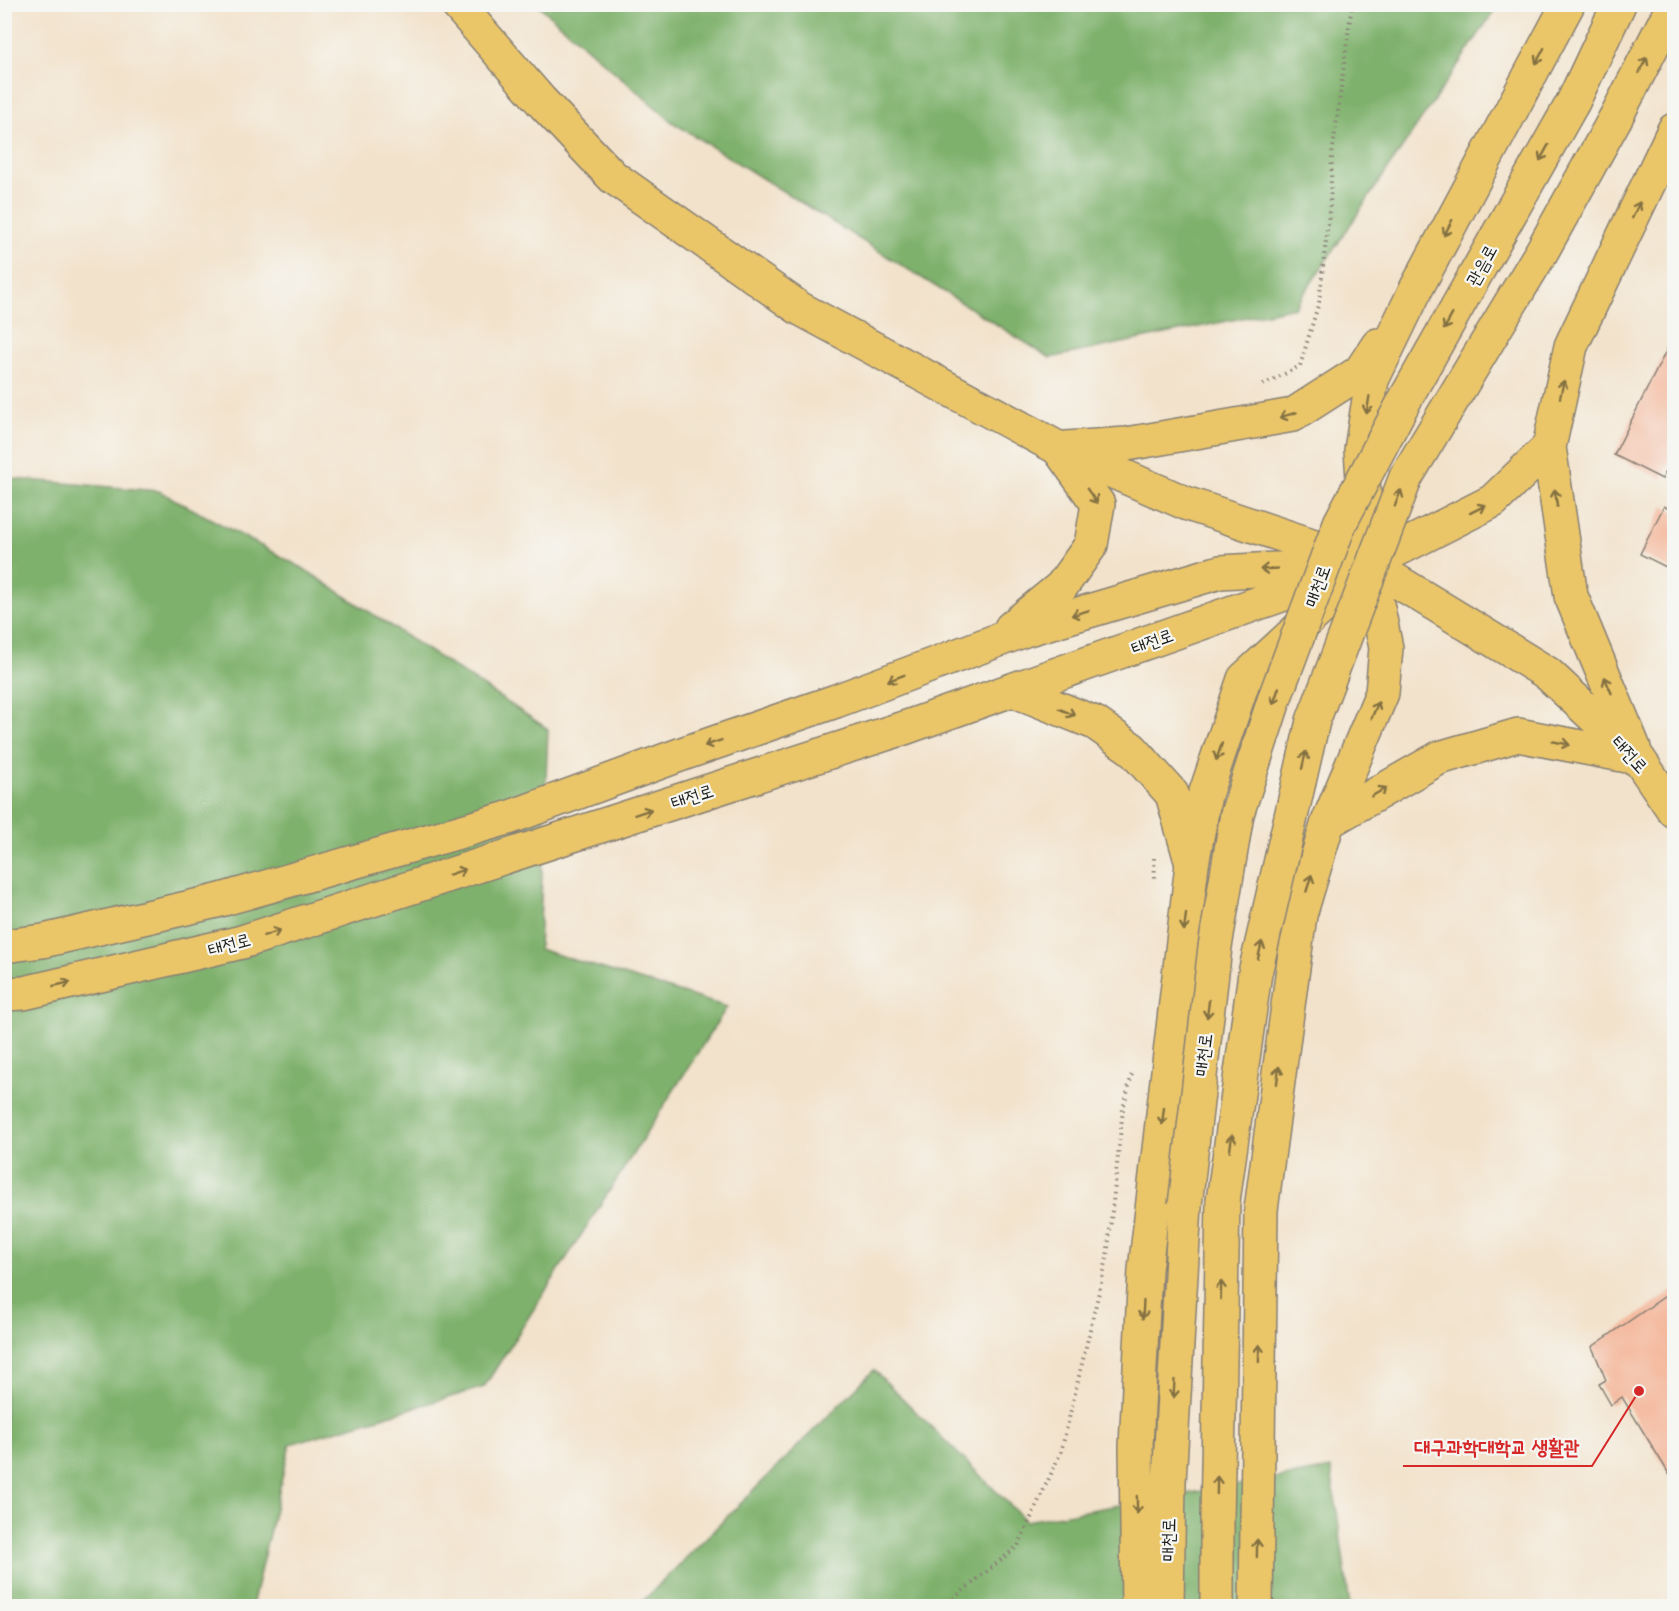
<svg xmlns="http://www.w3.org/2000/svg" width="1679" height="1611" viewBox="0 0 1679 1611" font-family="'Patrick Hand','Poor Story',sans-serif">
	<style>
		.forest { fill: #7eb16c; stroke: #4d6644; stroke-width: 1.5 }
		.building { fill: #f4b294 }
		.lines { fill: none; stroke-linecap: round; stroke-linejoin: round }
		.major-casing { stroke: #877f74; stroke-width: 36 }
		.highway-casing { stroke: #877f74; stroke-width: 36 }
		.path { stroke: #877f74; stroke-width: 4; stroke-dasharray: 1.5 4.5; stroke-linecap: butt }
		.major { stroke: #ebc669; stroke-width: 33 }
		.highway { stroke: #ebc669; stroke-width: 33 }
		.major-bridge-casing { stroke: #877f74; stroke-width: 36; stroke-linecap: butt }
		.major-bridge { stroke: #ebc669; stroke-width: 33 }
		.oneway { stroke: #847142 }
		.labels { text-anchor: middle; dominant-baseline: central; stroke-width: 4.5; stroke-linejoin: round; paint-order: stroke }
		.street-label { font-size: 18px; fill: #1c1c1c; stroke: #f6f6f2 }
		.leader { fill: none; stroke: #d62828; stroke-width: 2 }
		.callout-dot { fill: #d62828; stroke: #f6f6f2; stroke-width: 2 }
		.callout-label { font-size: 20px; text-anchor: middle; font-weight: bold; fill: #d62828; stroke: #f6f6f2; stroke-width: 4.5; stroke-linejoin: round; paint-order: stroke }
	</style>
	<rect width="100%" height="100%" fill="#f6f6f2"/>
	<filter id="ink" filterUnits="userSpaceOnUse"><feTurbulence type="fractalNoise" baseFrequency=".0167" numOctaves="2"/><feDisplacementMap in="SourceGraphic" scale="12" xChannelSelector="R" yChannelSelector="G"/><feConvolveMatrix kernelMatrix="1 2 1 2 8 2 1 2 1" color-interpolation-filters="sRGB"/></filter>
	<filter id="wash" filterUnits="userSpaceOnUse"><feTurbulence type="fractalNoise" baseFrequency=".008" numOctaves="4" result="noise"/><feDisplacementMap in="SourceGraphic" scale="24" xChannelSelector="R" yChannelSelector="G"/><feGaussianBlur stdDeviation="1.35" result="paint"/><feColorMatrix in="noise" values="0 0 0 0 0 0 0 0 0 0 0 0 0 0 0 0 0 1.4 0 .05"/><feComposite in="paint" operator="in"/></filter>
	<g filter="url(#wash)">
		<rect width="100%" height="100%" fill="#f2e2cb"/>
		<path class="forest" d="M538,5H1496L1493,13L1295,307L1050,358L672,122Z
			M4,478L159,491L304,569L548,729L539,949L727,1007L484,1387L290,1444L252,1606H5Z
			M874,1370L1026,1521L1331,1469L1350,1606H638Z"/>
		<g id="blocks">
			<path class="building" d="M1674,335V454L1662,479L1614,455Z
				M1664,506L1674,512V571L1640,554Z
				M1674,1290V1369L1669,1373L1674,1380V1482L1622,1397L1611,1405L1599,1384L1606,1380L1592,1347Z"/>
		</g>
	</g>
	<g filter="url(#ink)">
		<use href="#blocks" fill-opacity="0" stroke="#877f74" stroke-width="1.5"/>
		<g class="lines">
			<g class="major-casing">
				<path id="major" d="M457,4L541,101L613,177L799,308L1058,448L1188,504L1369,564L1547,673L1638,758L1674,811
					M1573,102L1619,4
					M1616,117L1674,4
					M1066,448L1127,444L1293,415L1360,372L1378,345
					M1634,748L1571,596L1549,447L1571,346L1674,130
					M1328,822L1439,758L1518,735L1638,758
					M1138,1606L1136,1446L1145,1270L1192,864L1205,795L1244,679L1369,564L1493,501L1549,447
					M1167,1606L1169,1482L1185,1205
					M1217,1606V1521L1223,1201
					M1256,1606L1261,1210L1300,915L1328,822L1382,693L1386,648L1369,564L1361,450L1372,380L1416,289L1568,4"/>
			</g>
			<g class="highway-casing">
				<path id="highway" d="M1011,628L1061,587L1091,545L1098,504L1058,448
					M1013,690L1095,723L1132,749L1172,794L1192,864
					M4,946L43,941L217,901L508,818L685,753L836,701L1025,630L1220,572L1332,566
					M4,994L24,993L242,942L907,727L1369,564"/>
			</g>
			<path class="path" d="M1263,385L1300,366L1319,302L1330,205L1332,156L1352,4
				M1154,858L1155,878
				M944,1606L1018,1546L1061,1452L1107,1258L1123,1109L1132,1074"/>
			<use href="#major" class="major"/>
			<use href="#highway" class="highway"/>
			<g class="major-bridge-casing">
				<path id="major-bridge" d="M1223,1201L1255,973L1313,721L1406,477L1542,251L1616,117
					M1185,1205L1215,947L1237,814L1275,697L1340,523L1408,394L1573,102"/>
			</g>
			<use href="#major-bridge" class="major-bridge"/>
		</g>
		<defs><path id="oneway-shaft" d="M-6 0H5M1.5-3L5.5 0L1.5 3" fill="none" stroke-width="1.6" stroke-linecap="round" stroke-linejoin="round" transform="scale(1.5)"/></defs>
		<g class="oneway">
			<use href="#oneway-shaft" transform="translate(1540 56) rotate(118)"/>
			<use href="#oneway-shaft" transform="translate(1643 65) rotate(-63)"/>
			<use href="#oneway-shaft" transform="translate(1544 153) rotate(119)"/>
			<use href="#oneway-shaft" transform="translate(1636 210) rotate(-65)"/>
			<use href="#oneway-shaft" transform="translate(1448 228) rotate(118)"/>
			<use href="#oneway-shaft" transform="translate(1448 322) rotate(119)"/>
			<use href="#oneway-shaft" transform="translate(1562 389) rotate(-77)"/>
			<use href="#oneway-shaft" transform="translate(1368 405) rotate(99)"/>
			<use href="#oneway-shaft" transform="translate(1288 415) rotate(163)"/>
			<use href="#oneway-shaft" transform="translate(1092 496) rotate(55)"/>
			<use href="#oneway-shaft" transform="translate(1398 498) rotate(-69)"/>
			<use href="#oneway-shaft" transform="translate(1556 498) rotate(-98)"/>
			<use href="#oneway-shaft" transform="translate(1478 509) rotate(-27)"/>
			<use href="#oneway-shaft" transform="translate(1269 569) rotate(177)"/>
			<use href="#oneway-shaft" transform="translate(1080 613) rotate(163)"/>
			<use href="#oneway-shaft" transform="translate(896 678) rotate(159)"/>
			<use href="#oneway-shaft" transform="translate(1608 685) rotate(-113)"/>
			<use href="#oneway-shaft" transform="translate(1276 696) rotate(109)"/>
			<use href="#oneway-shaft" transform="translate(1375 710) rotate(-67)"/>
			<use href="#oneway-shaft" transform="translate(1067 712) rotate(22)"/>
			<use href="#oneway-shaft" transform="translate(713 743) rotate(161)"/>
			<use href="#oneway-shaft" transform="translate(1561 743) rotate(11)"/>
			<use href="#oneway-shaft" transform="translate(1219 752) rotate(109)"/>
			<use href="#oneway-shaft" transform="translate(1304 760) rotate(-77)"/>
			<use href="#oneway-shaft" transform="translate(1379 792) rotate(-30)"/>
			<use href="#oneway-shaft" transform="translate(643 812) rotate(-18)"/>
			<use href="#oneway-shaft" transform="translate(457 872) rotate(-18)"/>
			<use href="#oneway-shaft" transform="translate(1309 883) rotate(-73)"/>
			<use href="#oneway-shaft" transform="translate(1185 922) rotate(97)"/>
			<use href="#oneway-shaft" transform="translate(272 933) rotate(-18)"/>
			<use href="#oneway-shaft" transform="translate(1260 950) rotate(-77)"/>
			<use href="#oneway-shaft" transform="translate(62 984) rotate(-13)"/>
			<use href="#oneway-shaft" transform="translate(1208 1009) rotate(97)"/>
			<use href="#oneway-shaft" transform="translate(1278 1075) rotate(-83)"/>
			<use href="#oneway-shaft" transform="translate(1163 1116) rotate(97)"/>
			<use href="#oneway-shaft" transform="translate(1231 1143) rotate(-82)"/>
			<use href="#oneway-shaft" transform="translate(1221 1290) rotate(-89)"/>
			<use href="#oneway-shaft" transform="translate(1143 1310) rotate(93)"/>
			<use href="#oneway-shaft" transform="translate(1259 1353) rotate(-89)"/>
			<use href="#oneway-shaft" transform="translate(1174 1389) rotate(93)"/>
			<use href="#oneway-shaft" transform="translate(1217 1485) rotate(-89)"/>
			<use href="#oneway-shaft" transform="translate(1137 1505) rotate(89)"/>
			<use href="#oneway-shaft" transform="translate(1257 1548) rotate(-89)"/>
		</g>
	</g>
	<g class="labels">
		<g class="street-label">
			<text transform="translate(1481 265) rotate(-61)">관음로</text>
			<text transform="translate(1317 586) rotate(-70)">매천로</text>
			<text transform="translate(1152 641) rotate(-20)">태전로</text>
			<text transform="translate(1630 754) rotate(48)">태전로</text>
			<text transform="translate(692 796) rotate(-18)">태전로</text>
			<text transform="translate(229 944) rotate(-15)">태전로</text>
			<text transform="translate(1203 1055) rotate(-83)">매천로</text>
			<text transform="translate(1168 1540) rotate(-89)">매천로</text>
		</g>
	</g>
	<path class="leader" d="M1639 1391L1592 1466H1403"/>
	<circle class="callout-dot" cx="1639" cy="1391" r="6"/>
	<g class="callout-label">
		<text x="1497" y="1454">대구과학대학교 생활관</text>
	</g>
	<rect width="1679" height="1611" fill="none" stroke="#f6f6f2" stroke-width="24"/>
</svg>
